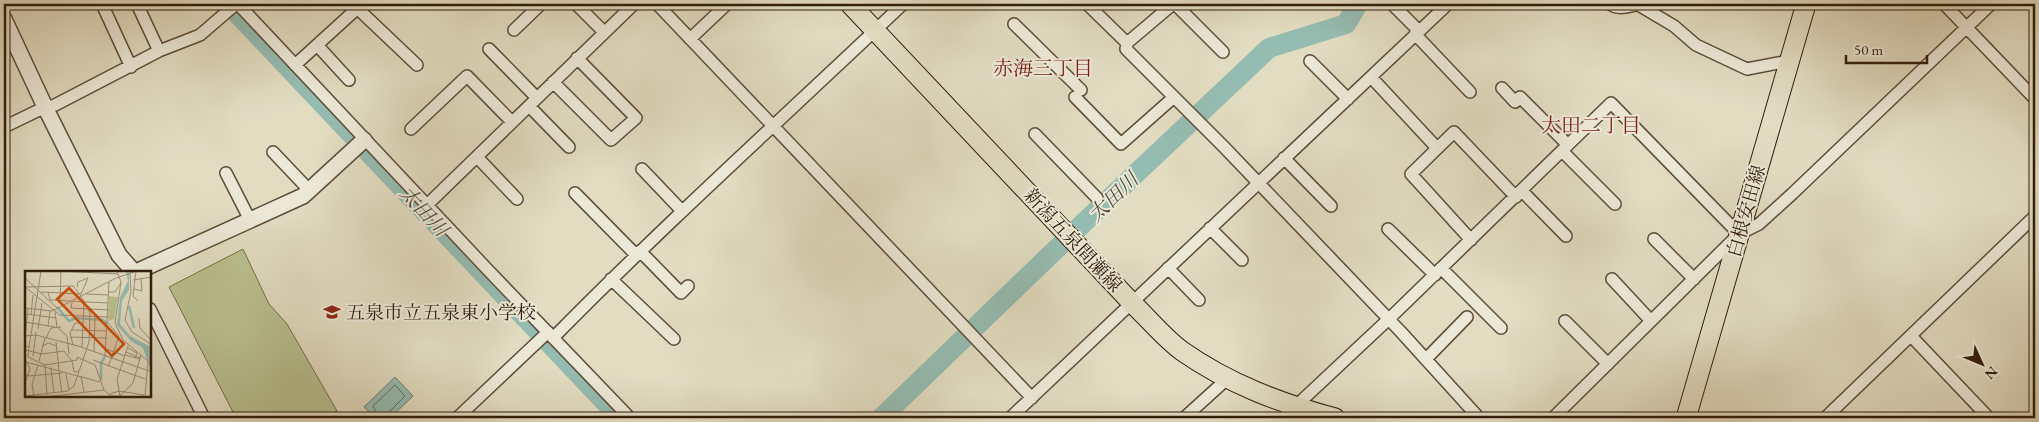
<svg xmlns="http://www.w3.org/2000/svg" width="2039" height="422" viewBox="0 0 2039 422" font-family="'EB Garamond','Noto Serif JP',serif">
	<style>
		.green { fill: #b9bf8f; stroke: #756e4e }
		.water { fill: #95bcb1; stroke: #6d7c6f }
		.lines { fill: none; stroke-linecap: round; stroke-linejoin: round }
		.shore { stroke: #636c5e; stroke-width: 1 }
		.river { stroke: #95bcb1; stroke-width: 20 }
		.minor-casing { stroke: #5d4d39; stroke-width: 14 }
		.tertiary-casing { stroke: #5d4d39; stroke-width: 18 }
		.primary-casing { stroke: #311d0c; stroke-width: 21 }
		.minor { stroke: #ece8d7; stroke-width: 11 }
		.tertiary { stroke: #ece8d7; stroke-width: 15 }
		.primary { stroke: #e2dcc1; stroke-width: 19 }
		.labels { text-anchor: middle; dominant-baseline: central; stroke-width: 4; stroke-linejoin: round; paint-order: stroke }
		.street-label { font-size: 19px; fill: #311d0c; stroke: #ece8d7 }
		.poi-label { font-size: 19px; fill: #311d0c; stroke: #ece8d7; text-anchor: start }
		.neighbourhood-label { font-size: 20px; fill: #7a1f14; stroke: #ece8d7 }
		.water-label { font-size: 20px; font-style: italic; fill: #4f4d3e; stroke: #ece8d7 }
		.inset-river { fill: none; stroke: #95bcb1; stroke-width: 2.5 }
		.inset-road { fill: none; stroke: #9b9079; stroke-width: 1 }
		.view { fill: #cd500c; fill-opacity: 0.15; stroke: #cd500c; stroke-width: 2.5 }
		.inset-edge { fill: none; stroke: #311d0c; stroke-width: 2.5 }
	</style>
	<rect width="100%" height="100%" fill="#e2dcc1"/>
	<filter id="stains"><feTurbulence type="fractalNoise" baseFrequency=".004" numOctaves="4"/><feColorMatrix values="0 0 0 0 .2 0 0 0 0 .09 0 0 0 0 .02 0 0 0 .5 -.17"/></filter>
	<radialGradient id="worn" r=".72"><stop offset=".6" stop-color="#630" stop-opacity="0"/><stop offset="1" stop-color="#630" stop-opacity=".3"/></radialGradient>
	<path class="green" d="M243,249L269,304L287,324L337,411L322,418H236L169,287Z"/>
	<path class="water" d="M395,377L413,396L390,418H376L364,407Z"/>
	<g class="lines">
		<path class="shore" d="M379,418L373,406L395,385L405,396L388,413L387,418"/>
		<path class="river" d="M228,4L620,418
			M881,418L1075,231L1269,48L1346,24L1358,4"/>
		<g class="minor-casing">
			<path id="minor" d="M102,4L131,67
				M137,4L159,51
				M238,4L487,269L630,418
				M576,4L604,32
				M657,4L1032,398
				M1087,4L1127,43
				M1173,4L1127,43L1126,49L1224,147L1401,332L1479,418
				M1175,4L1223,52
				M1392,4L1419,31
				M1610,4C1618,10 1628,7 1637,4L1674,26L1696,45L1747,69L1789,61
				M1944,4L2035,99
				M357,8L417,65
				M1014,24L1081,90
				M514,30L541,4
				M1415,34L1470,92
				M690,39L727,4
				M317,45L349,80
				M489,49L537,98
				M1310,61L1348,99
				M295,65L362,4
				M1371,77L1437,148
				M553,82L611,140L636,118L577,58
				M1502,88L1515,102L1520,97L1568,145
				M1075,97L1121,144L1174,97
				M529,106L569,147
				M4,127L37,111L55,105L159,51L200,35L236,4
				M411,129L467,76L512,122
				M1035,134L1097,198
				M1562,151L1615,204
				M273,152L309,190
				M477,157L517,199
				M1284,158L1331,206
				M642,169L682,211
				M226,173L250,220
				M1522,191L1566,236
				M575,193L636,255
				M427,205L634,4
				M1210,228L1242,260
				M1388,229L1435,275
				M1654,239L1694,279
				M1471,240L1411,174L1454,132L1516,197
				M640,251L681,293L688,286
				M1168,268L1199,300
				M1441,268L1501,328
				M611,279L674,339
				M1612,279L1651,321
				M150,309L204,418
				M1565,321L1608,364
				M1911,336L1989,418
				M553,338C666,223 786,115 903,4
				M1426,359L1467,317
				M457,418L548,332
				M1010,418L1448,4
				M1184,418L1227,379
				M1283,418L1393,315L1611,103L1739,234
				M1553,418L1739,234L1759,224L1792,194L1991,4
				M1825,418L2035,216"/>
		</g>
		<g class="tertiary-casing">
			<path id="tertiary" d="M4,19L46,109L119,255L134,272
				M136,272L303,196L364,140"/>
		</g>
		<g class="primary-casing">
			<path id="primary" d="M850,4L1132,303C1148,318 1164,338 1182,351C1229,384 1280,403 1335,418
				M1686,418L1806,4"/>
		</g>
		<use href="#minor" class="minor"/>
		<use href="#tertiary" class="tertiary"/>
		<use href="#primary" class="primary"/>
	</g>
	<defs>
		<g id="school-bare" transform="scale(1.35)"><path d="M0-5L7-2L0 1L-7-2ZM-4 1L0 2.5L4 1V4Q0 6-4 4Z" fill="#8f2418" stroke="#ece8d7" stroke-width="2.5" paint-order="stroke"/></g>
	</defs>
	<g fill-rule="evenodd">
		<use href="#school-bare" x="332" y="312"/>
	</g>
	<g class="labels">
		<g class="street-label">
			<text transform="translate(1746 211) rotate(-74)">白根安田線</text>
			<text transform="translate(1073 240) rotate(47)">新潟五泉間瀬線</text>
		</g>
		<g class="poi-label">
			<text x="346" y="312">五泉市立五泉東小学校</text>
		</g>
		<g class="neighbourhood-label">
			<text x="1043" y="68">赤海三丁目</text>
			<text x="1591" y="125">太田二丁目</text>
		</g>
		<g class="water-label">
			<text transform="translate(1113 197) rotate(-44)">太田川</text>
			<text transform="translate(424 211) rotate(47)">太田川</text>
		</g>
	</g>
	<g transform="translate(25 271)">
		<rect width="126" height="126" fill="#e2dcc1"/>
		<path d="M84,25L93,26L89,48L83,50Z" fill="#b9bf8f"/>
		<path d="M101,0H104V19L97,30L95,53L105,65L126,76V100L118,77L106,70L92,54L95,26L103,10Z" fill="#95bcb1"/>
		<path class="inset-river" d="M104,35L109,57M32,36L44,50L51,47L78,49L82,53M76,109V92L81,84"/>
		<path class="inset-road" d="M34,0L93,3M92,0L96,11L90,52L98,69L123,90L120,126M111,0L108,25L113,30M105,1L106,20L100,49L107,61L127,74M0,7L32,37M108,9L127,6M0,16L35,44L83,46M1,16L48,15L56,25M52,16L53,11L63,7L56,23M109,18L117,20L116,8M16,21L56,23M23,21L25,29L83,32M83,21H90L96,12M61,23L83,24M35,31L36,0M47,31L46,37L84,39M0,37L27,40L91,7L112,0M30,41L32,56L42,65L44,83M2,43L31,47M6,44L8,24M114,48L115,57L127,70M0,51L30,56M82,51L94,65M23,55L25,40M13,58L17,32M47,59L81,60M0,65L3,38M0,65L11,64L53,75L127,101M45,66L81,67M21,67L26,57L36,56M31,71L34,99M48,74L45,62L50,52H58L59,33M0,75L4,76L3,86L20,94L22,124M17,75L24,72L31,75M4,76L16,0M57,76L58,52M103,77L112,82L110,87M81,78L100,85M0,79L17,83L39,80L47,90L49,101L54,100M69,80L70,45M101,81L115,87M80,84L84,11M100,84L115,88M8,85L11,61M52,86L70,94L79,119M68,89L120,108M14,90L20,67M1,91L75,111M20,94L52,89V86M0,96V103L4,105L37,102M83,96L94,65M26,97L29,122M34,101L37,122M41,103L44,119M56,105L59,121M0,112L5,98L1,90M85,123L94,120L119,124M0,125L43,120L49,115L64,71L65,42L56,25M9,125L7,113L13,94M86,125H95L92,108L103,75M20,126L79,119L87,126M94,126L108,112L116,84"/>
		<path class="view" d="M44,17L99,73L87,85L32,28Z"/>
		<rect width="126" height="126" class="inset-edge"/>
	</g>
	<rect width="2039" height="422" fill="none" stroke="#e2dcc1" stroke-width="20"/>
	<rect x="5" y="5" width="2029" height="412" fill="none" stroke="#311d0c" stroke-width="2.5"/>
	<rect x="10" y="10" width="2019" height="402" fill="none" stroke="#311d0c"/>
	<g transform="translate(1982 364) rotate(134)" stroke="#ece8d7" stroke-width="4" paint-order="stroke">
	<path d="M0-4L9 19L0 12L-9 19Z" fill="#311d0c"/>
	<text y="-8" font-size="14" font-weight="bold" text-anchor="middle" fill="#311d0c">N</text>
	</g>
	<path d="M1846 55v8h81v-8" fill="none" stroke="#311d0c" stroke-width="2.5"/>
	<text x="1854" y="55" font-size="15" fill="#311d0c" stroke="#ece8d7" stroke-width="4" paint-order="stroke">50 m</text>
	<rect width="100%" height="100%" filter="url(#stains)"/>
	<rect width="100%" height="100%" fill="url(#worn)"/>
</svg>
